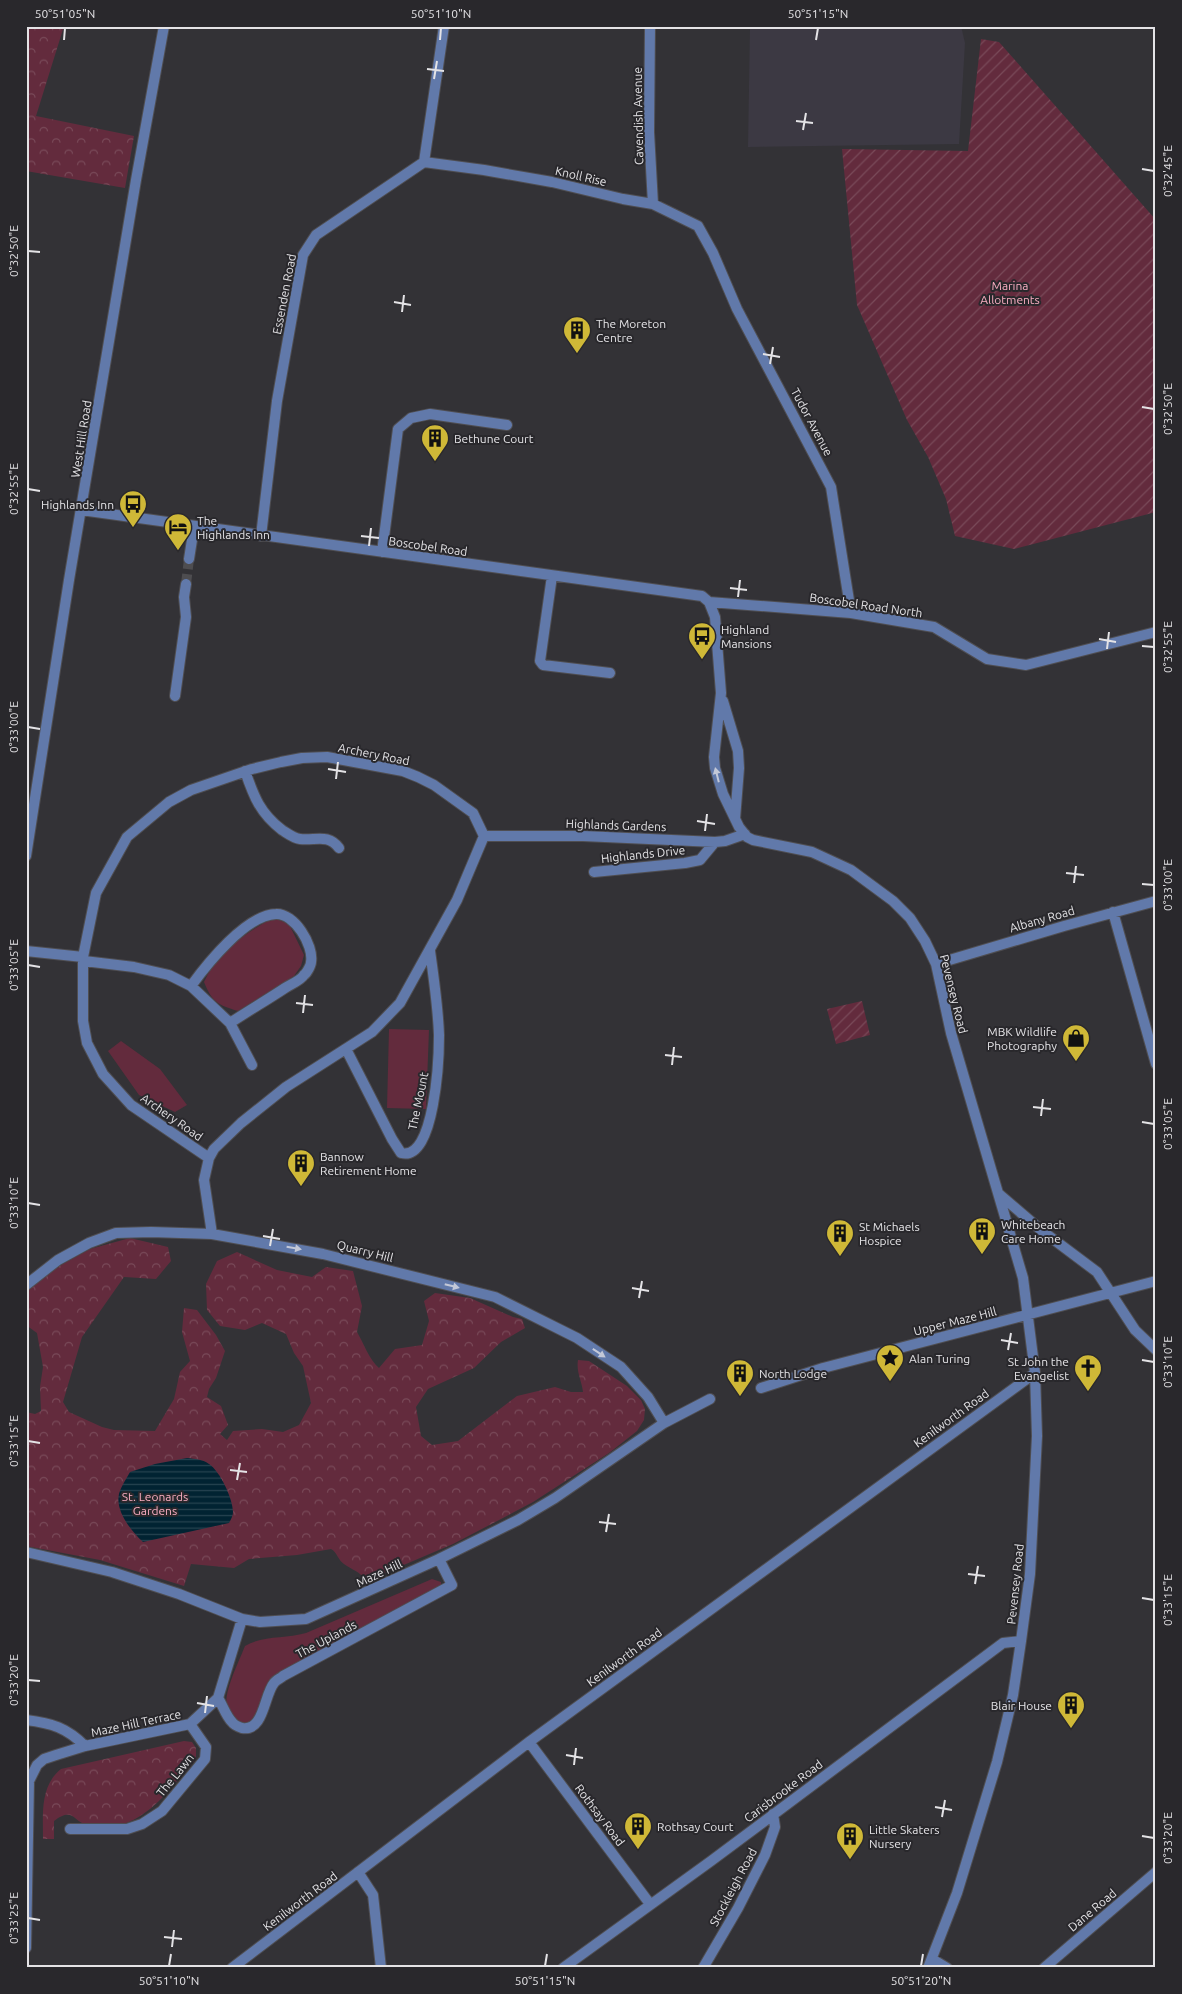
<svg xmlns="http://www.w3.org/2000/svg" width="1182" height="1994" viewBox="0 0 1182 1994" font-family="Ubuntu,sans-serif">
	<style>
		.built { fill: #3c3943 }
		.grass { fill: #632b3d }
		.forest { fill: url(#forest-crowns) }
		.garden { fill: url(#garden-furrows) }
		.water { fill: url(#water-rules) }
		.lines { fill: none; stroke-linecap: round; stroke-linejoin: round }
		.street-tunnel { stroke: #4e4d50; stroke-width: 10; stroke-dasharray: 10 5; stroke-linecap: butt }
		.street-casing { stroke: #4f4e52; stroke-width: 12 }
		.street { stroke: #6179aa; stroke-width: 10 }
		.oneway { fill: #c3c8d7 }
		.ticks { fill: none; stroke: #e4e3e6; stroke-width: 2 }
		.labels { text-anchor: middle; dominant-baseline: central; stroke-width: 4; stroke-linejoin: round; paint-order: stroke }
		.street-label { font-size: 12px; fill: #e4e3e6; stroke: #29282c }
		.park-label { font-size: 12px; fill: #f9aec2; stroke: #29282c }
		.poi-label { font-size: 12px; fill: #e4e3e6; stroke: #29282c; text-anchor: start }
		.neatline { fill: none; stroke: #e4e3e6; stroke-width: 2 }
		.ticks-label { font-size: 12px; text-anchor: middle; fill: #e4e3e6 }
	</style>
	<defs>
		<pattern id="forest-crowns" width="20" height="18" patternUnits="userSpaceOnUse" patternTransform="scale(1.25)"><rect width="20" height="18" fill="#632b3d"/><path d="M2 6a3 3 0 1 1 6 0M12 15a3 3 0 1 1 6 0" fill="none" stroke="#794a59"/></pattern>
		<pattern id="garden-furrows" width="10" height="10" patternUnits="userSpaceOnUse" patternTransform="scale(1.25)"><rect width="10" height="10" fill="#632b3d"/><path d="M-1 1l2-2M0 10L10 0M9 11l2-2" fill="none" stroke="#794a59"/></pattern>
		<pattern id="water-rules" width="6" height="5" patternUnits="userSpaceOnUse" patternTransform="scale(1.25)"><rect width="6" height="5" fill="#012332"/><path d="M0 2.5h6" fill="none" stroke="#264350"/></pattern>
	</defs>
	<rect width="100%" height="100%" fill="#333236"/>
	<path class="built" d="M750,26H961L965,43L959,144L748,147Z"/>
	<path class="grass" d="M269,920H279L289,924L304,955L301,966L294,976L238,1011C218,1005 212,1002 204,982C217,953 243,935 269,920Z
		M389,1029L429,1030L426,1109L387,1108Z
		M121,1041L160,1069L187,1105L175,1112L139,1095L108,1051Z
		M432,1579L441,1582V1586L269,1682L261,1701L256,1719L250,1724L238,1723C234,1718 229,1713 227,1706C223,1693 240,1659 245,1646C264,1635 285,1639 306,1633Z"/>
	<path class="forest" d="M26,26H64L36,116L134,136L125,188L26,171Z
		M130,1238L168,1247L171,1261L156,1279L124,1277L82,1337L63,1402L69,1412L102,1427L114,1430L155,1431L174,1399L180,1372L190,1361L182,1332L184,1308L197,1310L216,1335L225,1351L216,1378L209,1389L207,1397L221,1406L228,1425L220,1434L227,1440L233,1431L262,1429L283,1432L299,1425L311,1403L303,1366L294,1353L286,1334L262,1323L245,1330L220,1326L207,1310L206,1284L217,1261L237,1252L277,1270L312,1277L326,1267L353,1271L362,1306L357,1332C363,1342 370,1361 379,1368L395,1349L422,1345L429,1321L424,1301L435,1293L470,1298L513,1317L522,1319L525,1328L501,1342L474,1368L428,1389L416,1407L421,1436L432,1445L458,1441L517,1396L555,1387L571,1392H583C582,1381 576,1372 578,1360L589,1361L627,1386L641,1400L645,1409L644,1420L637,1431L609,1453L533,1502L501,1519L453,1544L366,1581C360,1571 352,1570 344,1564C338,1560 337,1552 331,1549L297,1555L249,1559L234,1568L191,1564L184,1586L100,1560L26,1546V1412L35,1414L41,1411L40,1387L43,1367L37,1333L26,1325V1292L50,1271L90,1249Z
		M184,1741L192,1742L196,1748V1759C173,1784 150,1821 114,1826C107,1827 94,1827 87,1825C74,1822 73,1806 54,1821V1839H43C43,1813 40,1786 61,1769Z"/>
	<path class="garden" d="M981,39L999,42L1156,220V512L1014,549L955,536L946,499L928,457L907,420L857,305L842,149L968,151Z
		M862,1001L870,1035L836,1044L827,1009Z"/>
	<path class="water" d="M187,1458C195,1459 202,1459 209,1464C220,1471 233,1499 233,1512C233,1516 231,1519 229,1523L143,1542C131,1531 115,1511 119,1494C121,1487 126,1479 130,1472L155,1464Z"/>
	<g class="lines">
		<path class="street-tunnel" d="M186,584L189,559"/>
		<g class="street-casing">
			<path id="street" d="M650,26L649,132L653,204
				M424,162L484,170L552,182L623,199L653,204L698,226L713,253L737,309L831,487L851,613
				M81,510L702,596L709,602L715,617L721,693L714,757L715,768L723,794L739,827L747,837L753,840L812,852L851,870L893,901L910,918L925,941L936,964L951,1033L1023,1278L1035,1373L1037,1436L1030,1574L1021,1641L1013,1695L997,1762L957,1893L928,1968
				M261,536L277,401L303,255L316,235L424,162L444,26
				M382,552L398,429L411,418L430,414L507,425
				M189,559L194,527
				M552,576L540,661L543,665L610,673
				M709,602L851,613L934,627L987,659L1026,665L1156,632
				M175,696L186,617L184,597L186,584
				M723,701L738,751L739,768L735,819
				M245,771C254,797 260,813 282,830C287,833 293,838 300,839C315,841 328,833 339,848
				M484,836H583L715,842L725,841L745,834
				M26,856L69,580L136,180L164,26
				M594,872L685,863L700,860L715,842
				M1113,912L1156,1064
				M26,951L83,957
				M84,961L134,967L169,975L191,986L230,1023L252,1065
				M936,964L1064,926L1156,901
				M191,986C207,964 246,915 276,914C294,913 314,945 311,962C311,965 307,973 304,975C300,981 291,984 285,988C267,1000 248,1011 230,1023
				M346,1049L392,1139L401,1153C435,1162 439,1057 439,1035C438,1007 434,979 430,951
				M209,1158L131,1105L103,1074L87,1043L83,1021V957L96,893L127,837L169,802L191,790L252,769L281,762L302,758L327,757L403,771L418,777L434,785L473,813L484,836L457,900L400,1003L372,1032L286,1087L241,1123L214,1149L209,1158L204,1180L212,1234
				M999,1194L1041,1230L1097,1272L1135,1330L1156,1350
				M26,1285L58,1260L89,1243L116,1233L151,1232L212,1234L323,1254L495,1297L577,1338L621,1367L648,1397L664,1423
				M761,1388L823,1368L1156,1281
				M26,1552L112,1572L179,1594L242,1619L260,1622L306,1619L439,1559L518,1520L555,1498L664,1423L710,1399
				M218,1698C223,1706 226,1716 232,1722C234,1725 239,1727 242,1728C264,1732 264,1695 274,1683C276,1680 281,1678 283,1676L452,1585L439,1559
				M26,1720C52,1723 67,1728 85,1746
				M529,1742L650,1904
				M70,1829H127L142,1824L162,1811L205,1759L206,1747L190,1724
				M358,1872L373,1895L381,1968
				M26,1948L29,1781L37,1765L44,1759L56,1755L85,1746L190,1724L218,1698L242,1619
				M932,1959L947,1968
				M232,1968L529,1742L1035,1373
				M563,1968L711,1861L1003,1643L1021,1641
				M703,1968L738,1908L765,1855L775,1827L773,1814
				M1044,1968L1156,1872"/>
		</g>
		<use href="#street" class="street"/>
	</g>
	<defs><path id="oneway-solid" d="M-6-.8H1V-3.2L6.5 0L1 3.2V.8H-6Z" transform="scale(1.25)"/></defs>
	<g class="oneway">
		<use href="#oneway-solid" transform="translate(717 775) rotate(-104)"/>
		<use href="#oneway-solid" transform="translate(294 1248) rotate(10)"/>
		<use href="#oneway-solid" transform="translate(452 1286) rotate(14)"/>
		<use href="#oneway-solid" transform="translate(599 1353) rotate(34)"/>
	</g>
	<path class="ticks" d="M64,40L65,28M440,40L441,28M816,40L818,28M427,69L444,71M434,79L437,61M796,121L813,123M803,130L806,113M1142,169L1154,171M28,251L40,252M394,302L411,305M402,312L404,295M763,354L780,357M770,364L773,347M1142,407L1154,409M28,489L40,491M361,536L379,538M369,546L371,528M730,588L747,590M738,597L740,580M1099,639L1116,642M1142,646L1154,647M1107,649L1109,632M28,727L40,729M328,769L346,772M336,779L338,762M697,821L715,824M705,831L707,814M1066,873L1084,875M1074,883L1076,866M1142,884L1154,885M28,965L40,967M296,1003L313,1005M303,1013L305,995M665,1055L682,1057M672,1065L674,1047M1033,1107L1051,1109M1041,1116L1043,1099M1142,1122L1154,1124M28,1203L40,1205M263,1236L280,1239M270,1246L273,1229M632,1288L649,1291M639,1298L642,1281M1001,1340L1018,1343M1008,1350L1011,1333M1142,1360L1154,1362M28,1441L40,1443M230,1470L247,1472M237,1480L240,1463M599,1522L616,1524M606,1532L609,1514M968,1574L985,1576M975,1584L978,1566M1142,1598L1154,1600M28,1680L40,1681M197,1703L214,1706M205,1713L207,1696M566,1755L583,1758M574,1765L576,1748M935,1807L952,1810M942,1817L945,1800M1142,1836L1154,1838M28,1918L40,1920M164,1937L182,1939M172,1947L174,1930M169,1966L171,1954M545,1966L547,1954M921,1966L923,1954"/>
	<defs>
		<g id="building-pin" transform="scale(1.4375)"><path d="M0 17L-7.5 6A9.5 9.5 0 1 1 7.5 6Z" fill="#cfb837" stroke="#29282c"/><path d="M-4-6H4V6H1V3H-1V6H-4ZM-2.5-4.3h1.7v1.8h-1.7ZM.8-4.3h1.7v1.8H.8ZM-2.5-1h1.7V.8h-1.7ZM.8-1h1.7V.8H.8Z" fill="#111"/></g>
		<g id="bus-pin" transform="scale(1.4375)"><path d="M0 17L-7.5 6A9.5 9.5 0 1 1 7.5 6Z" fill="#cfb837" stroke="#29282c"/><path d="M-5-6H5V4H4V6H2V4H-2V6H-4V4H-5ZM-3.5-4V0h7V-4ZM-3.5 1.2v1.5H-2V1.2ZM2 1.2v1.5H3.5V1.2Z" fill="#111"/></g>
		<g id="hotel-pin" transform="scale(1.4375)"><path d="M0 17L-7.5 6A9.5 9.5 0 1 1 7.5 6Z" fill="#cfb837" stroke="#29282c"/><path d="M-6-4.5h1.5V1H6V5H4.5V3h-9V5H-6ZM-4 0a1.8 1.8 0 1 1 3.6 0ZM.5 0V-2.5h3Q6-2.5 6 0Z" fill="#111"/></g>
		<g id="shop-pin" transform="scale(1.4375)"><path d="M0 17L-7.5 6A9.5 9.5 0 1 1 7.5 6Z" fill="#cfb837" stroke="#29282c"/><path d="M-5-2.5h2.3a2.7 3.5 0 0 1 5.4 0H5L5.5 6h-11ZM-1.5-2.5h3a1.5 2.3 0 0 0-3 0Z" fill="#111"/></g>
		<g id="sight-pin" transform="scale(1.4375)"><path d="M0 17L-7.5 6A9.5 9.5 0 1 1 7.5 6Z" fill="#cfb837" stroke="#29282c"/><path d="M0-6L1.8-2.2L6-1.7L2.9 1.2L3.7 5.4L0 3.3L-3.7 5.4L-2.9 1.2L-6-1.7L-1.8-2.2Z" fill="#111"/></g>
		<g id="church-pin" transform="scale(1.4375)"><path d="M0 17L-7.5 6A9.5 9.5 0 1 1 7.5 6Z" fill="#cfb837" stroke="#29282c"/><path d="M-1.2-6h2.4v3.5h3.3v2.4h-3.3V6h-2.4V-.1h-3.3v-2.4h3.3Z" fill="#111"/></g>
	</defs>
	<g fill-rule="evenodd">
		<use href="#building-pin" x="577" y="330"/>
		<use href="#building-pin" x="435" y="438"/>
		<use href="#bus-pin" x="133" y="504"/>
		<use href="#hotel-pin" x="178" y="527"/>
		<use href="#bus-pin" x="702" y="636"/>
		<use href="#shop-pin" x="1076" y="1038"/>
		<use href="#building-pin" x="301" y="1163"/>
		<use href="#building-pin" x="982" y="1231"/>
		<use href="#building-pin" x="840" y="1233"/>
		<use href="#sight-pin" x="890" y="1358"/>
		<use href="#church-pin" x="1088" y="1368"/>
		<use href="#building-pin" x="740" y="1373"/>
		<use href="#building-pin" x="1071" y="1705"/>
		<use href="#building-pin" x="638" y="1826"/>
		<use href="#building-pin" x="850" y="1836"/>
	</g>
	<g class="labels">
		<g class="street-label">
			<text transform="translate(638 116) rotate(-91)">Cavendish Avenue</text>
			<text transform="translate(581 176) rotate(13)">Knoll Rise</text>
			<text transform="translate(284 294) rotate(-79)">Essenden Road</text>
			<text transform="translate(812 422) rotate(62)">Tudor Avenue</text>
			<text transform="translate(81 439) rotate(-81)">West Hill Road</text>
			<text transform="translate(428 546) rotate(8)">Boscobel Road</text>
			<text transform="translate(866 605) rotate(8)">Boscobel Road North</text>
			<text transform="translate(374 754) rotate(11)">Archery Road</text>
			<text transform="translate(616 825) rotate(2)">Highlands Gardens</text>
			<text transform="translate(643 854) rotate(-6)">Highlands Drive</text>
			<text transform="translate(1042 919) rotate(-16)">Albany Road</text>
			<text transform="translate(954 994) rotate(76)">Pevensey Road</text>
			<text transform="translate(418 1101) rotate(-78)">The Mount</text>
			<text transform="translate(172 1117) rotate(35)">Archery Road</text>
			<text transform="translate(365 1251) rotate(14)">Quarry Hill</text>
			<text transform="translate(955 1321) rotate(-14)">Upper Maze Hill</text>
			<text transform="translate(951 1418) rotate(-36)">Kenilworth Road</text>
			<text transform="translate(379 1573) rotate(-25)">Maze Hill</text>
			<text transform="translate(1015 1584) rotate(-84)">Pevensey Road</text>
			<text transform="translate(326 1639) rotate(-28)">The Uplands</text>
			<text transform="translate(624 1657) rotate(-36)">Kenilworth Road</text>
			<text transform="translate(136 1723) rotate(-12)">Maze Hill Terrace</text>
			<text transform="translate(175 1775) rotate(-51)">The Lawn</text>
			<text transform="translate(783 1791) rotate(-37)">Carisbrooke Road</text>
			<text transform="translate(600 1815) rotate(53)">Rothsay Road</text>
			<text transform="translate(733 1887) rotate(-62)">Stockleigh Road</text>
			<text transform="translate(300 1901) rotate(-37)">Kenilworth Road</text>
			<text transform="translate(1092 1910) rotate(-40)">Dane Road</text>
		</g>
		<g class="park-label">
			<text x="1010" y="285">Marina<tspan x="1010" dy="14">Allotments</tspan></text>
			<text x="155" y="1496">St. Leonards<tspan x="155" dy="14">Gardens</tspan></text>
		</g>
		<g class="poi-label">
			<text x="596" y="323">The Moreton<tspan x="596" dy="14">Centre</tspan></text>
			<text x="454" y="438">Bethune Court</text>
			<text x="114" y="504" text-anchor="end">Highlands Inn</text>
			<text x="197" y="520">The<tspan x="197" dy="14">Highlands Inn</tspan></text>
			<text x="721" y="629">Highland<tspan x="721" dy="14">Mansions</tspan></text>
			<text x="1057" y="1031" text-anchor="end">MBK Wildlife<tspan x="1057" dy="14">Photography</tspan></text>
			<text x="320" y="1156">Bannow<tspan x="320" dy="14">Retirement Home</tspan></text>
			<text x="1001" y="1224">Whitebeach<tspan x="1001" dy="14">Care Home</tspan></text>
			<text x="859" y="1226">St Michaels<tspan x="859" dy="14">Hospice</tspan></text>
			<text x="909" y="1358">Alan Turing</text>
			<text x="1069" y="1361" text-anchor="end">St John the<tspan x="1069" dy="14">Evangelist</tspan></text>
			<text x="759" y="1373">North Lodge</text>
			<text x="1052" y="1705" text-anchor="end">Blair House</text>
			<text x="657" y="1826">Rothsay Court</text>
			<text x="869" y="1829">Little Skaters<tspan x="869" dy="14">Nursery</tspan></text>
		</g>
	</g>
	<rect width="1182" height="1994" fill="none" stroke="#29282c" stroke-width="55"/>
	<rect x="28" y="28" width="1126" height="1938" class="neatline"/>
	<g class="ticks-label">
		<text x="65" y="18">50°51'05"N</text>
		<text x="441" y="18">50°51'10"N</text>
		<text x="818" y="18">50°51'15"N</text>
		<text transform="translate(1168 171) rotate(-90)" y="4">0°32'45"E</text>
		<text transform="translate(14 251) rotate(-90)" y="4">0°32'50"E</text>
		<text transform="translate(1168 409) rotate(-90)" y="4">0°32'50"E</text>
		<text transform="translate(14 489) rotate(-90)" y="4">0°32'55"E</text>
		<text transform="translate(1168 647) rotate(-90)" y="4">0°32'55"E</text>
		<text transform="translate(14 727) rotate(-90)" y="4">0°33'00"E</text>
		<text transform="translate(1168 885) rotate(-90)" y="4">0°33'00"E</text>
		<text transform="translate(14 965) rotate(-90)" y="4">0°33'05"E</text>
		<text transform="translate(1168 1124) rotate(-90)" y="4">0°33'05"E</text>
		<text transform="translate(14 1203) rotate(-90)" y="4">0°33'10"E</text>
		<text transform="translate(1168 1362) rotate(-90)" y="4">0°33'10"E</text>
		<text transform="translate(14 1441) rotate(-90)" y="4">0°33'15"E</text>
		<text transform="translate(1168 1600) rotate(-90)" y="4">0°33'15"E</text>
		<text transform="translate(14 1680) rotate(-90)" y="4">0°33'20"E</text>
		<text transform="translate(1168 1838) rotate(-90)" y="4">0°33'20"E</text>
		<text transform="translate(14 1918) rotate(-90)" y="4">0°33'25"E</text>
		<text x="169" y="1985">50°51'10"N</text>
		<text x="545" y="1985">50°51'15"N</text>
		<text x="921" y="1985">50°51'20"N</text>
	</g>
</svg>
